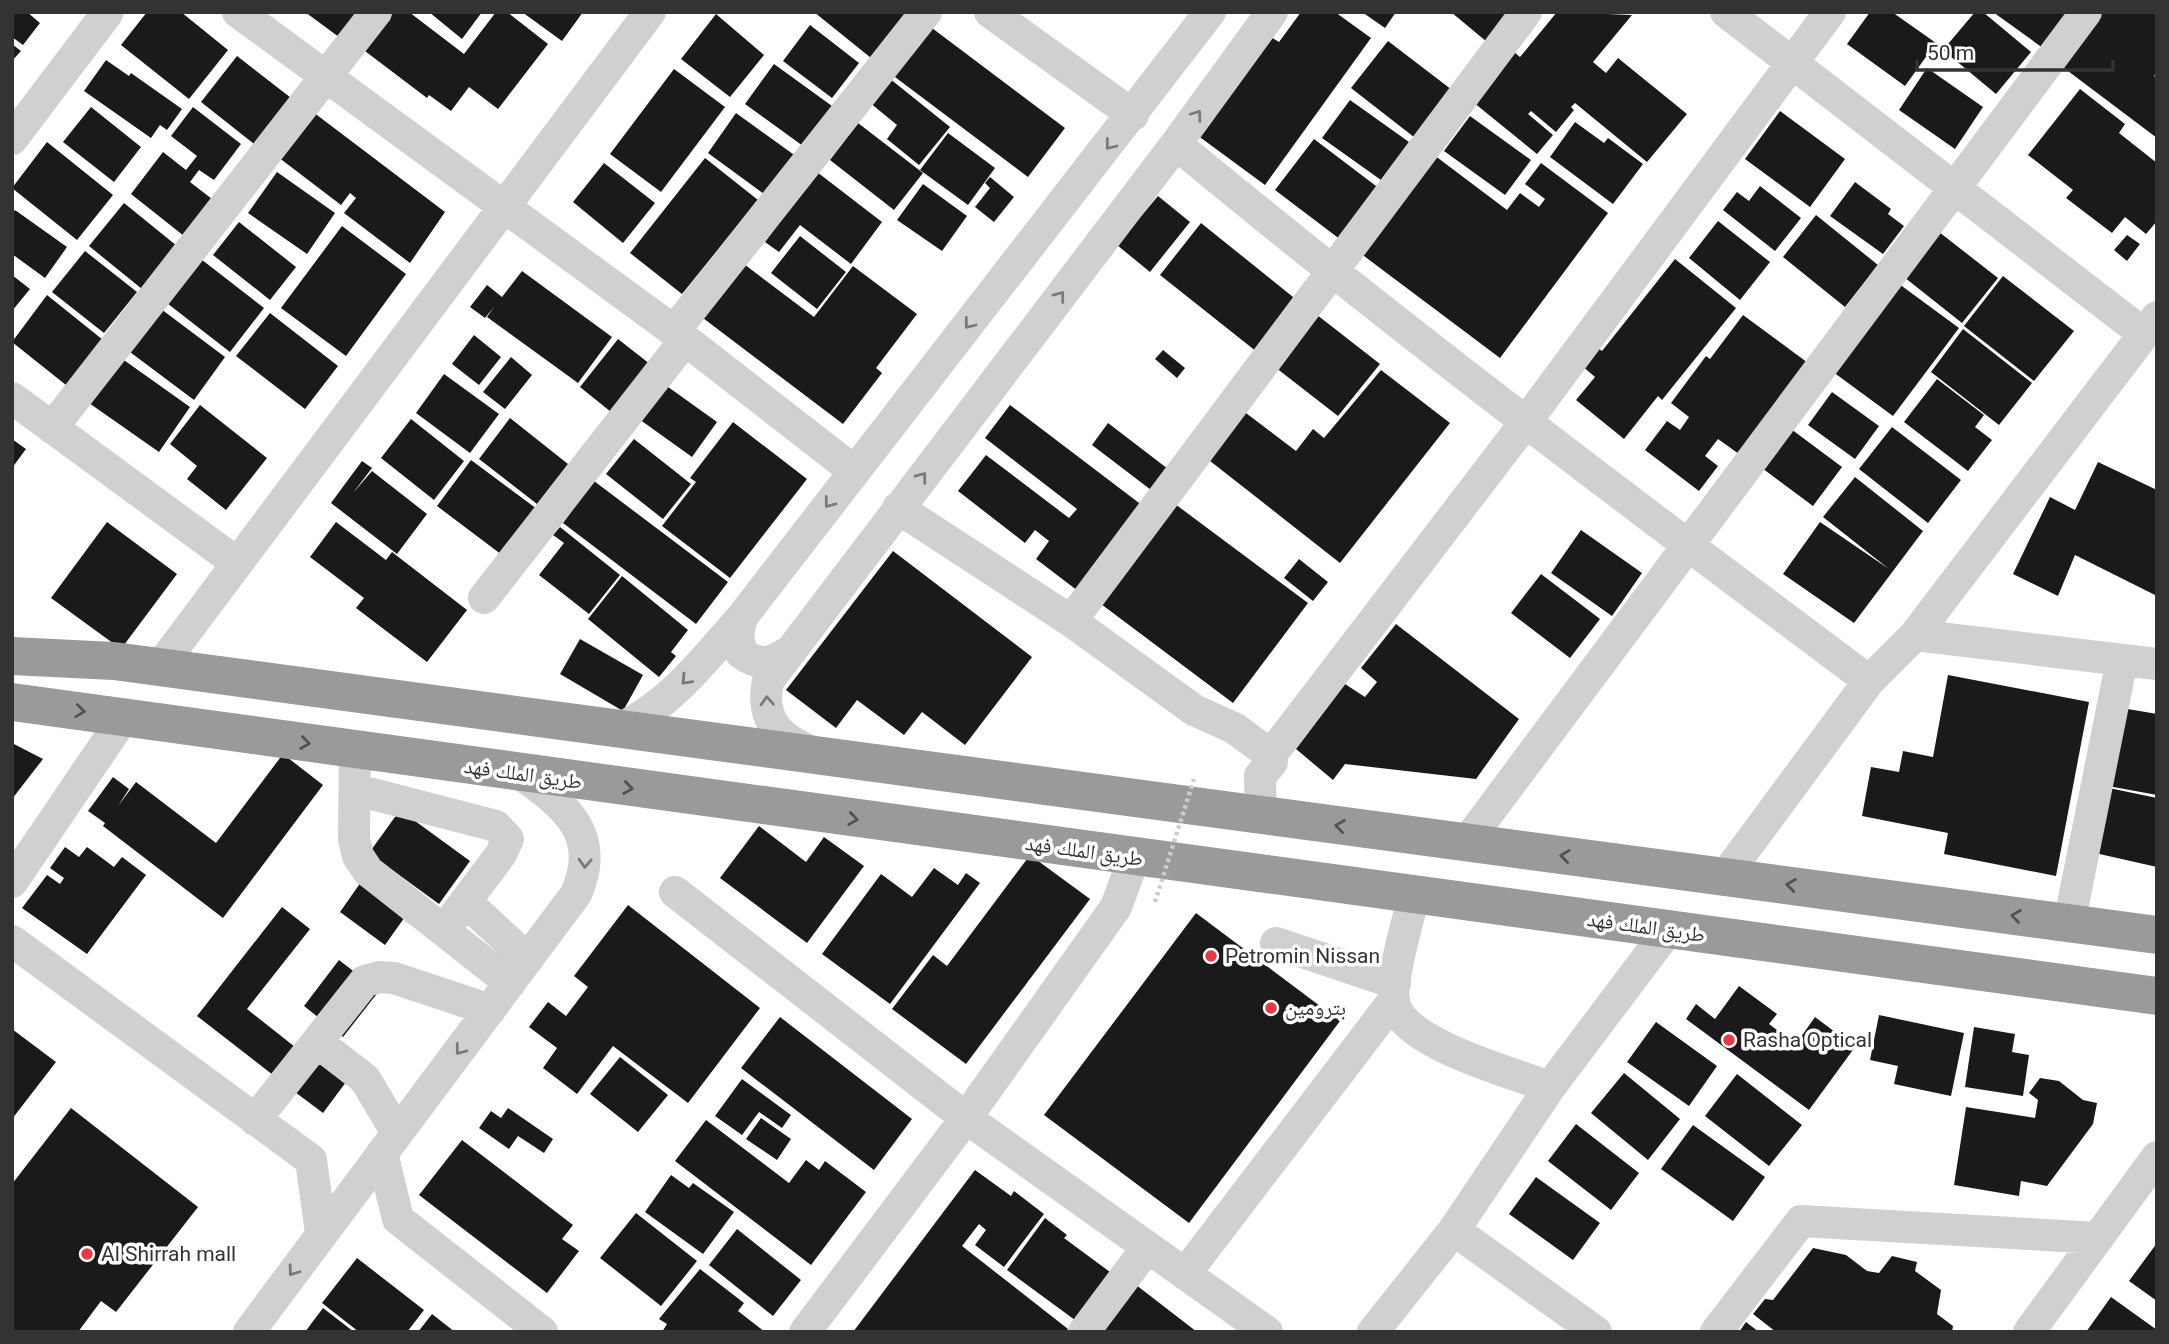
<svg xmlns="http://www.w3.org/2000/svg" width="2169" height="1344" viewBox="0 0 2169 1344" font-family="Roboto,'Noto Naskh Arabic',sans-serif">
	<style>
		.building { fill: #1a1a1a }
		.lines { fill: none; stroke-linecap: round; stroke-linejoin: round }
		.minor { stroke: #d0d0d0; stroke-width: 32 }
		.highway { stroke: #9a9a9a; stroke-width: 38 }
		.path-bridge { stroke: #cdcdcd; stroke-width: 4.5; stroke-dasharray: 3.5 3.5; stroke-linecap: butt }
		.oneway { stroke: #7a7a7a }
		.oneway2 { stroke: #525252 }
		.poi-dot { fill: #e63946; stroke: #fff; stroke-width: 2.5 }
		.labels { text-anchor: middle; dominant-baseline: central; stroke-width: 7; stroke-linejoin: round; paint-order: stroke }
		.street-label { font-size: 21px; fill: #333; stroke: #fff }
		.poi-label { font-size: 21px; fill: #333; stroke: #fff; text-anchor: start }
	</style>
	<rect width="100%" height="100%" fill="#fff"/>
	<path class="building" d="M12,12H27L40,23L23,45L12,37Z
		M147,12H181L228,50L189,99L121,45Z
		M305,12H363L343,40Z
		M382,12H409L464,54L496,12H507L548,44L498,109L469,87L451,111L429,95L427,98L357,45Z
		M429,12H482L462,39Z
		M522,12H583L562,41Z
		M814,12H915L876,62Z
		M1301,12H1335L1371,38L1265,185L1197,135L1269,36L1279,42Z
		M1362,12H1396L1385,28Z
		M1451,12H1511L1487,42Z
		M1557,12L1632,15L1593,62L1606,73L1618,58L1687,114L1647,162L1575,103L1571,107L1574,110L1556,132L1531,111L1528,114L1553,135L1537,154L1473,102L1514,52L1520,57Z
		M1870,12H1892L1936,43L1905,86L1847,44Z
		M1975,12H1983L2031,52L1996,94L1943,50Z
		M1993,12H2075L2047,51Z
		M2100,12H2157V72L2154,76L2157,78V138L2060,65Z
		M716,14L764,55L730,97L681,59Z
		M810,25L859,63L832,98L783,61Z
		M928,25L1065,128L1028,177L891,74Z
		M1388,41L1456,93L1419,141L1351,88Z
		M12,44L21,51L12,61Z
		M237,56L295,101L258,147L201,102Z
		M106,60L129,76L131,73L182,109L167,130L160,125L151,138L84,91Z
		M774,64L832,106L803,146L745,104Z
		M1927,68L1983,107L1955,149L1899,110Z
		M674,69L725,107L661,192L610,154Z
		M889,78L950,127L919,165L887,139L897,125L869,102Z
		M2080,89L2125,124L2119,133L2157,163V221L2146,234L2125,217L2112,233L2066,198L2073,190L2028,155Z
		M1350,100L1409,142L1381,180L1322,138Z
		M91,107L141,147L114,182L63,142Z
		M193,107L241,144L214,180L199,170L190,182L212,199L184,236L131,194L163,152L186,170L197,156L171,136Z
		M1780,111L1845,159L1810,207L1745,159Z
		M313,112L445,212L410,263L344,213L356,198L350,193L341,205L278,157Z
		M736,113L797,157L768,197L708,153Z
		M1470,116L1531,160L1505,195L1444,151Z
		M1575,122L1604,143L1608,138L1643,164L1613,204L1550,157Z
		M858,123L923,173L894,210L830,160Z
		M948,133L995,168L968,205L920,170Z
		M1314,139L1380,189L1341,240L1275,190Z
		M47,142L113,195L77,240L12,188Z
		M1434,155L1507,210L1520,193L1539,207L1545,199L1525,184L1541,163L1608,213L1500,358L1360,253Z
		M705,158L758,200L682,294L630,253Z
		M604,163L655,203L623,243L573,202Z
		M277,172L335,213L307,254L248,213Z
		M817,172L882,222L851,264L800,225L779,252L765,242Z
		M990,177L1014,197L994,222L975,207L990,188L985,183Z
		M1855,182L1891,209L1888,214L1904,226L1883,254L1830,216Z
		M923,184L967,216L942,251L897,220Z
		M1760,186L1801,218L1775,251L1723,210L1737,192L1749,201Z
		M1158,196L1190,222L1150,272L1117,245Z
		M124,203L177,246L142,289L89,246Z
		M15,210L67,247L45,278L12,254V214Z
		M1816,215L1878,265L1845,307L1783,257Z
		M1718,221L1770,262L1740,300L1689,258Z
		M239,222L296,267L270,300L213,255Z
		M1201,223L1298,301L1257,352L1160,275Z
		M342,226L406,274L346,356L281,308Z
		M1939,232L1998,278L1962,323L1904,277Z
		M2127,235L2140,244L2127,261L2114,250Z
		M800,236L846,272L817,309L771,273Z
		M85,251L137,292L104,333L52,292Z
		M197,256L264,308L230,352L163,300Z
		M1675,259L1736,308L1662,400L1658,396L1624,439L1576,400L1595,377L1581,365L1596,347L1602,351Z
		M740,261L814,317L853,266L917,314L876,368L882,373L843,424L699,315Z
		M522,271L612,337L578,383L487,317L494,307L485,318L470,307L487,285L502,297Z
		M12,275L30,289L12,311Z
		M2003,276L2074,331L2034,381L1964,326Z
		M1895,281L1959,328L1893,416L1829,369Z
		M47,295L113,348L76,393L12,342Z
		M161,309L225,357L194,400L130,352Z
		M1312,311L1380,364L1338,416L1271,364Z
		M270,313L338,366L305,409L236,356Z
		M1743,315L1808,363L1739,454L1718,439L1705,456L1718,466L1699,491L1645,450L1667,421L1680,430L1689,417L1671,403L1706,356L1710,359Z
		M1963,329L2032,383L1999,425L1931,372Z
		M474,335L501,357L479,385L452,364Z
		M618,339L655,368L616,416L580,387Z
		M1163,350L1185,368L1177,378L1155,359Z
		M511,357L532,375L505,409L483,392Z
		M121,358L190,407L159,452L89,403Z
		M1381,370L1450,423L1340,563L1205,457L1242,410L1296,451L1313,429L1324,438Z
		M444,374L499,414L470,453L416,413Z
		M1937,379L1984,415L1975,427L1992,440L1968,471L1904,422Z
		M664,384L717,422L692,457L639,419Z
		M1832,392L1879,426L1855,459L1808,425Z
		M200,405L267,458L226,510L187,479L197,466L170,444Z
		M1010,405L1143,506L1078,591L1036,559L1049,541L1035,530L1025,543L958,491L986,455L1069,518L1077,509L985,438Z
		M510,418L568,464L537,504L479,459Z
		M411,419L464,461L434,500L381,458Z
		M733,422L807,479L730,578L662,526L696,482L690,478Z
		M1108,423L1172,472L1155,493L1092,445Z
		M1892,427L1961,480L1928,523L1859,469Z
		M1791,429L1842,467L1813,506L1762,468Z
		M12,439L26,449L12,468Z
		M634,439L691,484L663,519L606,474Z
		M471,460L541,512L506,558L437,506Z
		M362,461L372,468L353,493L372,471L427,514L397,554L331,503Z
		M2098,462L2157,490V596L2075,555L2058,596L2013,574L2050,497L2075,510Z
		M1855,477L1923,531L1854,623L1783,574L1820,522L1889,569L1823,517Z
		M594,481L728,582L696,624L563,523Z
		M1171,501L1308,603L1233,703L1097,601Z
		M107,522L177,574L121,649L51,598Z
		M336,522L386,560L392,552L467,610L427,662L356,608L364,598L310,557Z
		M560,527L620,575L589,614L539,575L564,543L553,535Z
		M1581,530L1642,573L1612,616L1551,573Z
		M893,551L1032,657L965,745L922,712L904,735L857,700L836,728L786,690Z
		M1299,559L1328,582L1313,601L1284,578Z
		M1541,574L1600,619L1570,658L1511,613Z
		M622,576L688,630L671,652L676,656L659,677L588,619Z
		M1396,624L1519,719L1476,779L1345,764L1333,780L1296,749L1345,684L1365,697L1377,682L1361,668Z
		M580,639L643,675L623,711L560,674Z
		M1948,675L2089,702L2056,876L1944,854L1948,833L1862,816L1871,767L1899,772L1903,751L1933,757Z
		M2122,708L2157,714V795L2108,786Z
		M12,743L43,759L12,799Z
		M283,754L323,785L223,918L103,826L105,823L88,811L113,777L129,789L118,806L136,782L216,843Z
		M2109,788L2157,798V867L2095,853Z
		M400,810L470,861L439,904L369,853Z
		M759,826L806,862L824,837L864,866L807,943L720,878Z
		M65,847L79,857L87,847L114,867L122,857L146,875L87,954L22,908L47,875L60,884L64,878L50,868Z
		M1030,855L1090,899L966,1064L892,1009L933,955L947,966Z
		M934,868L958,885L966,873L980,883L890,1004L822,954L881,874L912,897Z
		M361,882L407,914L385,945L340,912Z
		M628,905L760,1008L688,1103L613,1046L577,1094L543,1068L557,1048L529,1027L548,1002L566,1016L588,987L574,976Z
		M282,907L310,929L247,1009L295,1047L273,1075L197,1016Z
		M1196,913L1340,1021L1189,1223L1044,1115Z
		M339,960L379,991L343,1037L304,1006Z
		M1739,986L1777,1014L1769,1024L1796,1044L1815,1017L1855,1047L1809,1110L1686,1019L1696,1004L1715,1019Z
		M1879,1015L1964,1033L1951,1096L1894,1084L1898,1066L1870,1060Z
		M780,1017L912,1119L874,1170L741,1068Z
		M1656,1022L1717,1066L1689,1106L1627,1062Z
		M1974,1027L2015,1034L2012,1052L2029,1055L2023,1096L1965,1087Z
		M12,1029L56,1062L12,1119Z
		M620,1057L668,1095L638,1132L590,1094Z
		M317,1062L346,1082L323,1113L295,1092Z
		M1624,1073L1680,1119L1648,1160L1591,1113Z
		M1737,1074L1802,1125L1769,1166L1705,1116Z
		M2040,1078L2059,1081L2083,1100L2097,1103L2093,1124L2047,1186L2021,1181L2019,1196L1954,1185L1966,1107L2035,1118L2038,1100L2029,1093Z
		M742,1079L791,1115L782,1128L759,1112L742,1135L715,1116Z
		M71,1108L198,1207L116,1312L101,1301L78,1332H12V1184Z
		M508,1108L553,1139L544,1153L518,1136L509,1149L479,1128L491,1111L501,1118Z
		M761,1118L791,1139L777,1160L746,1139Z
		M706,1120L789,1183L806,1160L819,1170L825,1161L866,1192L811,1265L675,1161Z
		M1576,1124L1639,1173L1611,1210L1548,1161Z
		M1693,1125L1765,1177L1733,1221L1661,1169Z
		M462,1140L573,1225L562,1239L579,1251L547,1293L419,1195Z
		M975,1170L1011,1196L1014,1191L1044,1214L1004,1267L975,1245L986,1230L979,1224L962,1246L1068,1329L1066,1332H853Z
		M671,1175L689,1188L693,1183L734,1212L703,1254L645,1212Z
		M1536,1177L1600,1223L1573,1260L1509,1214Z
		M636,1213L697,1261L661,1306L600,1258Z
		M1045,1218L1067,1235L1064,1238L1114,1275L1079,1323L1007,1270Z
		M737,1229L801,1280L773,1316L709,1265Z
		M2157,1243V1301L2129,1281Z
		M1813,1248L1846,1255L1867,1271L1879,1273L1892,1256L1917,1262L1915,1271L1941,1290L1937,1314L1953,1326L1952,1332H1776L1753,1314L1765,1299L1773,1300Z
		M357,1258L424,1310L407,1332H359L322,1303Z
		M700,1269L744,1303L738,1311L765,1332H662L667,1324L659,1319Z
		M1131,1281L1197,1332H1091Z
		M2111,1297L2157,1330V1332H2086Z
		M323,1308L354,1332H305Z
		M432,1314L455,1332H418Z
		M1746,1322L1759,1332H1739Z"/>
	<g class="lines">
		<path class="minor" d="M238,12L674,331L854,471
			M990,12L1133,115
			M1726,12L2144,334
			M12,139L108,12
			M1176,144C1402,331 1635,506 1869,681
			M674,331L926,12
			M12,398L237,563
			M52,428L376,12
			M898,508L1071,621L1194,710L1234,728L1271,755
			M484,598L685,340
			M742,617L738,634L741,653C759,666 770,664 787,653
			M1071,621L1526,12
			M1915,635L2157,664
			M159,668L650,12
			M619,729C672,703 703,661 742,617L1210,12
			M355,750L354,839L358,856L368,871L510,983
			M813,752C778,738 760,720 768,681L1176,144L1272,12
			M357,790L496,826L508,839L501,854L444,930
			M1261,815L1260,776L1272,762L1271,755L1525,423L1830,12
			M1466,843L2086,12
			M1725,876L1869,681L1915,635L2157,317
			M12,882L124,717
			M675,892L966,1118L1267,1332
			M1414,896C1408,920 1390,980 1394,1002C1402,1044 1513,1073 1550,1087
			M466,902L528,959
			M2069,924L2122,660
			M12,941L311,1160L321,1233
			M1276,943L1395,983
			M317,1042L365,1079L397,1133
			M255,1120L365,981L380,977L394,978L490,1010
			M382,1153L398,1219L542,1332
			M1454,1230L1596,1332
			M1185,1274L1394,1000
			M249,1332L576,894C602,835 566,805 520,774
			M805,1332L966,1118L1116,907L1134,858
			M1084,1332L1146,1249
			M1373,1332L1454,1230L1550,1087L1669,929
			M1716,1332L1801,1221L2098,1238
			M2029,1332L2157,1157"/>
		<path class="highway" d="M12,656L114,661L2157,935
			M12,702L2157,996"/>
		<path class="path-bridge" d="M1155,902L1194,779"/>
	</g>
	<defs><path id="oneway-chevron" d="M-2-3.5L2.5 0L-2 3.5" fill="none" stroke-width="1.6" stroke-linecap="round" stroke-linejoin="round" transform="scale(1.75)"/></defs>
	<g class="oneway">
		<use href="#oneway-chevron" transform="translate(1197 115) rotate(-54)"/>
		<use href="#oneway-chevron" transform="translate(1110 145) rotate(128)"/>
		<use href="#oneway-chevron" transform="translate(1060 296) rotate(-53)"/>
		<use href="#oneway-chevron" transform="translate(969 324) rotate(128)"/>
		<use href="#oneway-chevron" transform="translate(922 477) rotate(-53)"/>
		<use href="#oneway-chevron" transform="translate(829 503) rotate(127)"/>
		<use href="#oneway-chevron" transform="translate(686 680) rotate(134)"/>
		<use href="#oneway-chevron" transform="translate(767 701) rotate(-93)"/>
		<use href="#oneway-chevron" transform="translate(585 863) rotate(93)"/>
		<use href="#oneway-chevron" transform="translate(460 1050) rotate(127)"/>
		<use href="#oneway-chevron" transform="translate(293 1271) rotate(126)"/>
	</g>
	<g class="oneway2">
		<use href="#oneway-chevron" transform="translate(80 711) rotate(7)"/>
		<use href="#oneway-chevron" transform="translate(305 743) rotate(8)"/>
		<use href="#oneway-chevron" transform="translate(628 788) rotate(8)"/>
		<use href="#oneway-chevron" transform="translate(853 819) rotate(8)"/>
		<use href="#oneway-chevron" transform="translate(1340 826) rotate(-172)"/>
		<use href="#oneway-chevron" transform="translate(1565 856) rotate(-173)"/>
		<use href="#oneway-chevron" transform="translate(1791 885) rotate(-172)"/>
		<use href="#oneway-chevron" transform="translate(2016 916) rotate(-172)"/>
	</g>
	<g class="poi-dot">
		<circle cx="1211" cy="956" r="7"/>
		<circle cx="1271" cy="1008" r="7"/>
		<circle cx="1729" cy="1040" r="7"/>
		<circle cx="87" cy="1254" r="7"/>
	</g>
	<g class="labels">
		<g class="street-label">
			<text transform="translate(523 774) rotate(8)">طريق الملك فهد</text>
			<text transform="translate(1084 851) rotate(8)">طريق الملك فهد</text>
			<text transform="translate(1646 927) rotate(8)">طريق الملك فهد</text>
		</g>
		<g class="poi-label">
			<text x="1225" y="956">Petromin Nissan</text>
			<text x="1285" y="1008">بترومين</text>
			<text x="1743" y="1040">Rasha Optical</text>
			<text x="101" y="1254">Al Shirrah mall</text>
		</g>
	</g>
	<rect width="2169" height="1344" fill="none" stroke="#333333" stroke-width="28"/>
	<path d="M1917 60v10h196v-10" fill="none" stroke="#333333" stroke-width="3.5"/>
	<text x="1927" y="60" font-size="21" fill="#333333" stroke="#ffffff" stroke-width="5" paint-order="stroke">50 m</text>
</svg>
